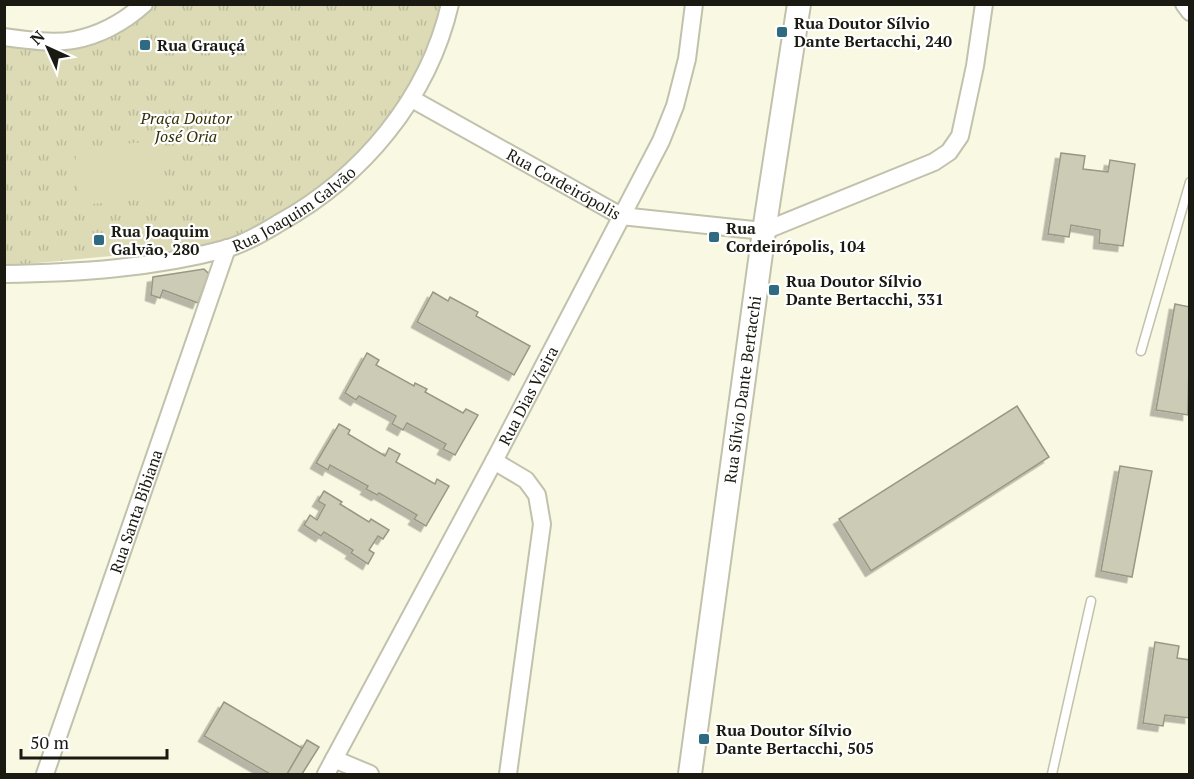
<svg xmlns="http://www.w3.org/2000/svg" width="1194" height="779" viewBox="0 0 1194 779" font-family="'PT Serif',serif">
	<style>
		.park { fill: url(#park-tufts) }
		.garden { fill: #dcdbb6 }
		.building { fill: #cccbb6; stroke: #999884; stroke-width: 1.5; filter: url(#shadow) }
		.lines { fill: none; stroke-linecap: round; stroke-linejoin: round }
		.lane-casing { stroke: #c2c1ac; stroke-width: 11 }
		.street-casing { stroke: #c2c1ac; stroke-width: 20 }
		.secondary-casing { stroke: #c2c1ac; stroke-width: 26 }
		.lane { stroke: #fff; stroke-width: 8 }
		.street { stroke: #fff; stroke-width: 16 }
		.secondary { stroke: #fff; stroke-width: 22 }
		.poi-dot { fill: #2e6a82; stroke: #fff; stroke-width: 2 }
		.labels { text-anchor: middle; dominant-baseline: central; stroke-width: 4.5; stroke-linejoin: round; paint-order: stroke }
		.poi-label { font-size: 16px; font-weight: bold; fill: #1a1a12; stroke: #fff; text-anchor: start }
		.park-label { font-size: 16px; font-style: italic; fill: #343107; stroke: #fff }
		.street-label { font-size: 16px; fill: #1a1a12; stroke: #fff }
	</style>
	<defs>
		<pattern id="park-tufts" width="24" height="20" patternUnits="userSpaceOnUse" patternTransform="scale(1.5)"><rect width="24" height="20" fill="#dcdbb6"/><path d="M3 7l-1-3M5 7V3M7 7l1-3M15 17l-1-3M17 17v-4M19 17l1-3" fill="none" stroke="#bcbb9b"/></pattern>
		<filter id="shadow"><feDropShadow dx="-5.5" dy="5.5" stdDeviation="0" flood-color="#0004"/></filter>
	</defs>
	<rect width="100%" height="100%" fill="#f9f8e3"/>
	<path class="park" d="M148,5H448L410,98L322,194L228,245L5,266V39L90,40Z"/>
	<path class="garden" d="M159,141L163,198L79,205L75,148Z"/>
	<path class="building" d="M1061,153L1085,156L1083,169L1108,172L1110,160L1135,164L1123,246L1099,243L1100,230L1071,225L1069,237L1048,234Z
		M204,269L209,274L198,303L163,290L160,298L151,295L153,277Z
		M433,292L448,301L450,297L478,312L476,316L530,346L514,375L417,322Z
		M1175,304L1190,307L1188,415L1156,410Z
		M367,353L379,360L376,365L414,386L415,383L427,389L425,392L463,413L466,409L478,415L455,455L443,449L446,444L407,423L403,430L392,424L396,416L359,396L356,400L345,393Z
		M1017,406L1049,457L871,571L839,519Z
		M339,424L350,430L348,434L385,456L389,448L400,454L396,462L435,484L437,479L449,486L426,526L414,519L417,515L379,493L377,495L366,489L368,486L330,465L328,470L316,463Z
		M1120,466L1152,471L1132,577L1101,571Z
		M324,491L342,502L340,504L369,522L371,519L389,530L383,539L378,536L369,550L374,553L368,564L351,553L353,550L324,532L321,536L304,525L310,515L317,520L325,505L318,501Z
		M1155,642L1179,646L1177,658L1190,660V718L1165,715L1163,726L1143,723Z
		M224,702L302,748L287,774H270L204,736Z
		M307,740L319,747L302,774H287Z"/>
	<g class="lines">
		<g class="lane-casing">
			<path id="lane" d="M1141,351L1190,182
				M1052,774L1091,601"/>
		</g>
		<g class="street-casing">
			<g id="street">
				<path d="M1184,4L1190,12"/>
				<path d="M4,37C26,40 53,44 74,40C100,35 125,21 144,4"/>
				<path id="s1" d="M412,99L621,216L764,231L934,162L949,152L960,136L975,66L984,4"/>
				<path id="s2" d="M4,274C78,273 154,268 225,249C244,244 262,233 279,223C362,177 428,99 450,4"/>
				<path d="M494,461L526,480L537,495L542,524L508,774"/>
				<path d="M334,759L370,774"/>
				<path id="s3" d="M45,774L227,248"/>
				<path id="s4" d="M326,774L494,461L661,141L675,106L687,59L694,4"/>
			</g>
		</g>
		<g class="secondary-casing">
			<g id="secondary">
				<path id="s5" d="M690,774L764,231L799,4"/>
			</g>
		</g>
		<use href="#lane" class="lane"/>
		<use href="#street" class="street"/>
		<use href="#secondary" class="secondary"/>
	</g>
	<g class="poi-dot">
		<rect x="776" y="26" width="12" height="12" rx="3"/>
		<rect x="139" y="39" width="12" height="12" rx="3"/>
		<rect x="708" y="231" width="12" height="12" rx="3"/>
		<rect x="93" y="234" width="12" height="12" rx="3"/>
		<rect x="768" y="284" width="12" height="12" rx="3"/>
		<rect x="698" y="733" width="12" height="12" rx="3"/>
	</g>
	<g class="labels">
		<g class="poi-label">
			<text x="794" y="23">Rua Doutor Sílvio<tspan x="794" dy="18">Dante Bertacchi, 240</tspan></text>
			<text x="157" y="45">Rua Grauçá</text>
			<text x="726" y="228">Rua<tspan x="726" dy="18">Cordeirópolis, 104</tspan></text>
			<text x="111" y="231">Rua Joaquim<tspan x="111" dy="18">Galvão, 280</tspan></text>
			<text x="786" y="281">Rua Doutor Sílvio<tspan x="786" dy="18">Dante Bertacchi, 331</tspan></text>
			<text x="716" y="730">Rua Doutor Sílvio<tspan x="716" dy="18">Dante Bertacchi, 505</tspan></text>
		</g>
		<g class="park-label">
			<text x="186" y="118">Praça Doutor<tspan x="186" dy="18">José Oria</tspan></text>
		</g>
		<g class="street-label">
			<text stroke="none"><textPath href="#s1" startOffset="174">Rua Cordeirópolis</textPath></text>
			<text stroke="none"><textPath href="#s2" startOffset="303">Rua Joaquim Galvão</textPath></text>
			<text stroke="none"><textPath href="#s5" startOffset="388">Rua Sílvio Dante Bertacchi</textPath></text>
			<text stroke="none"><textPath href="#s4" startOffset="429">Rua Dias Vieira</textPath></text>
			<text stroke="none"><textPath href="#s3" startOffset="278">Rua Santa Bibiana</textPath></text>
		</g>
	</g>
	<rect width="1194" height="779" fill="none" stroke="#1a1a12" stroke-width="12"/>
	<g transform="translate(48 48) rotate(315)" stroke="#ffffff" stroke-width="4.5" paint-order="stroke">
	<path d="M0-4.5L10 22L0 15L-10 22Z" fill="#1a1a12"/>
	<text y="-9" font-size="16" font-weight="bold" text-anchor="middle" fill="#1a1a12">N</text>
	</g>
	<path d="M21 749v9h146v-9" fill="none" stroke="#1a1a12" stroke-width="3"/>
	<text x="30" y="749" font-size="18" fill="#1a1a12" stroke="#ffffff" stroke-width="4.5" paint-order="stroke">50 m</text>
</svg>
